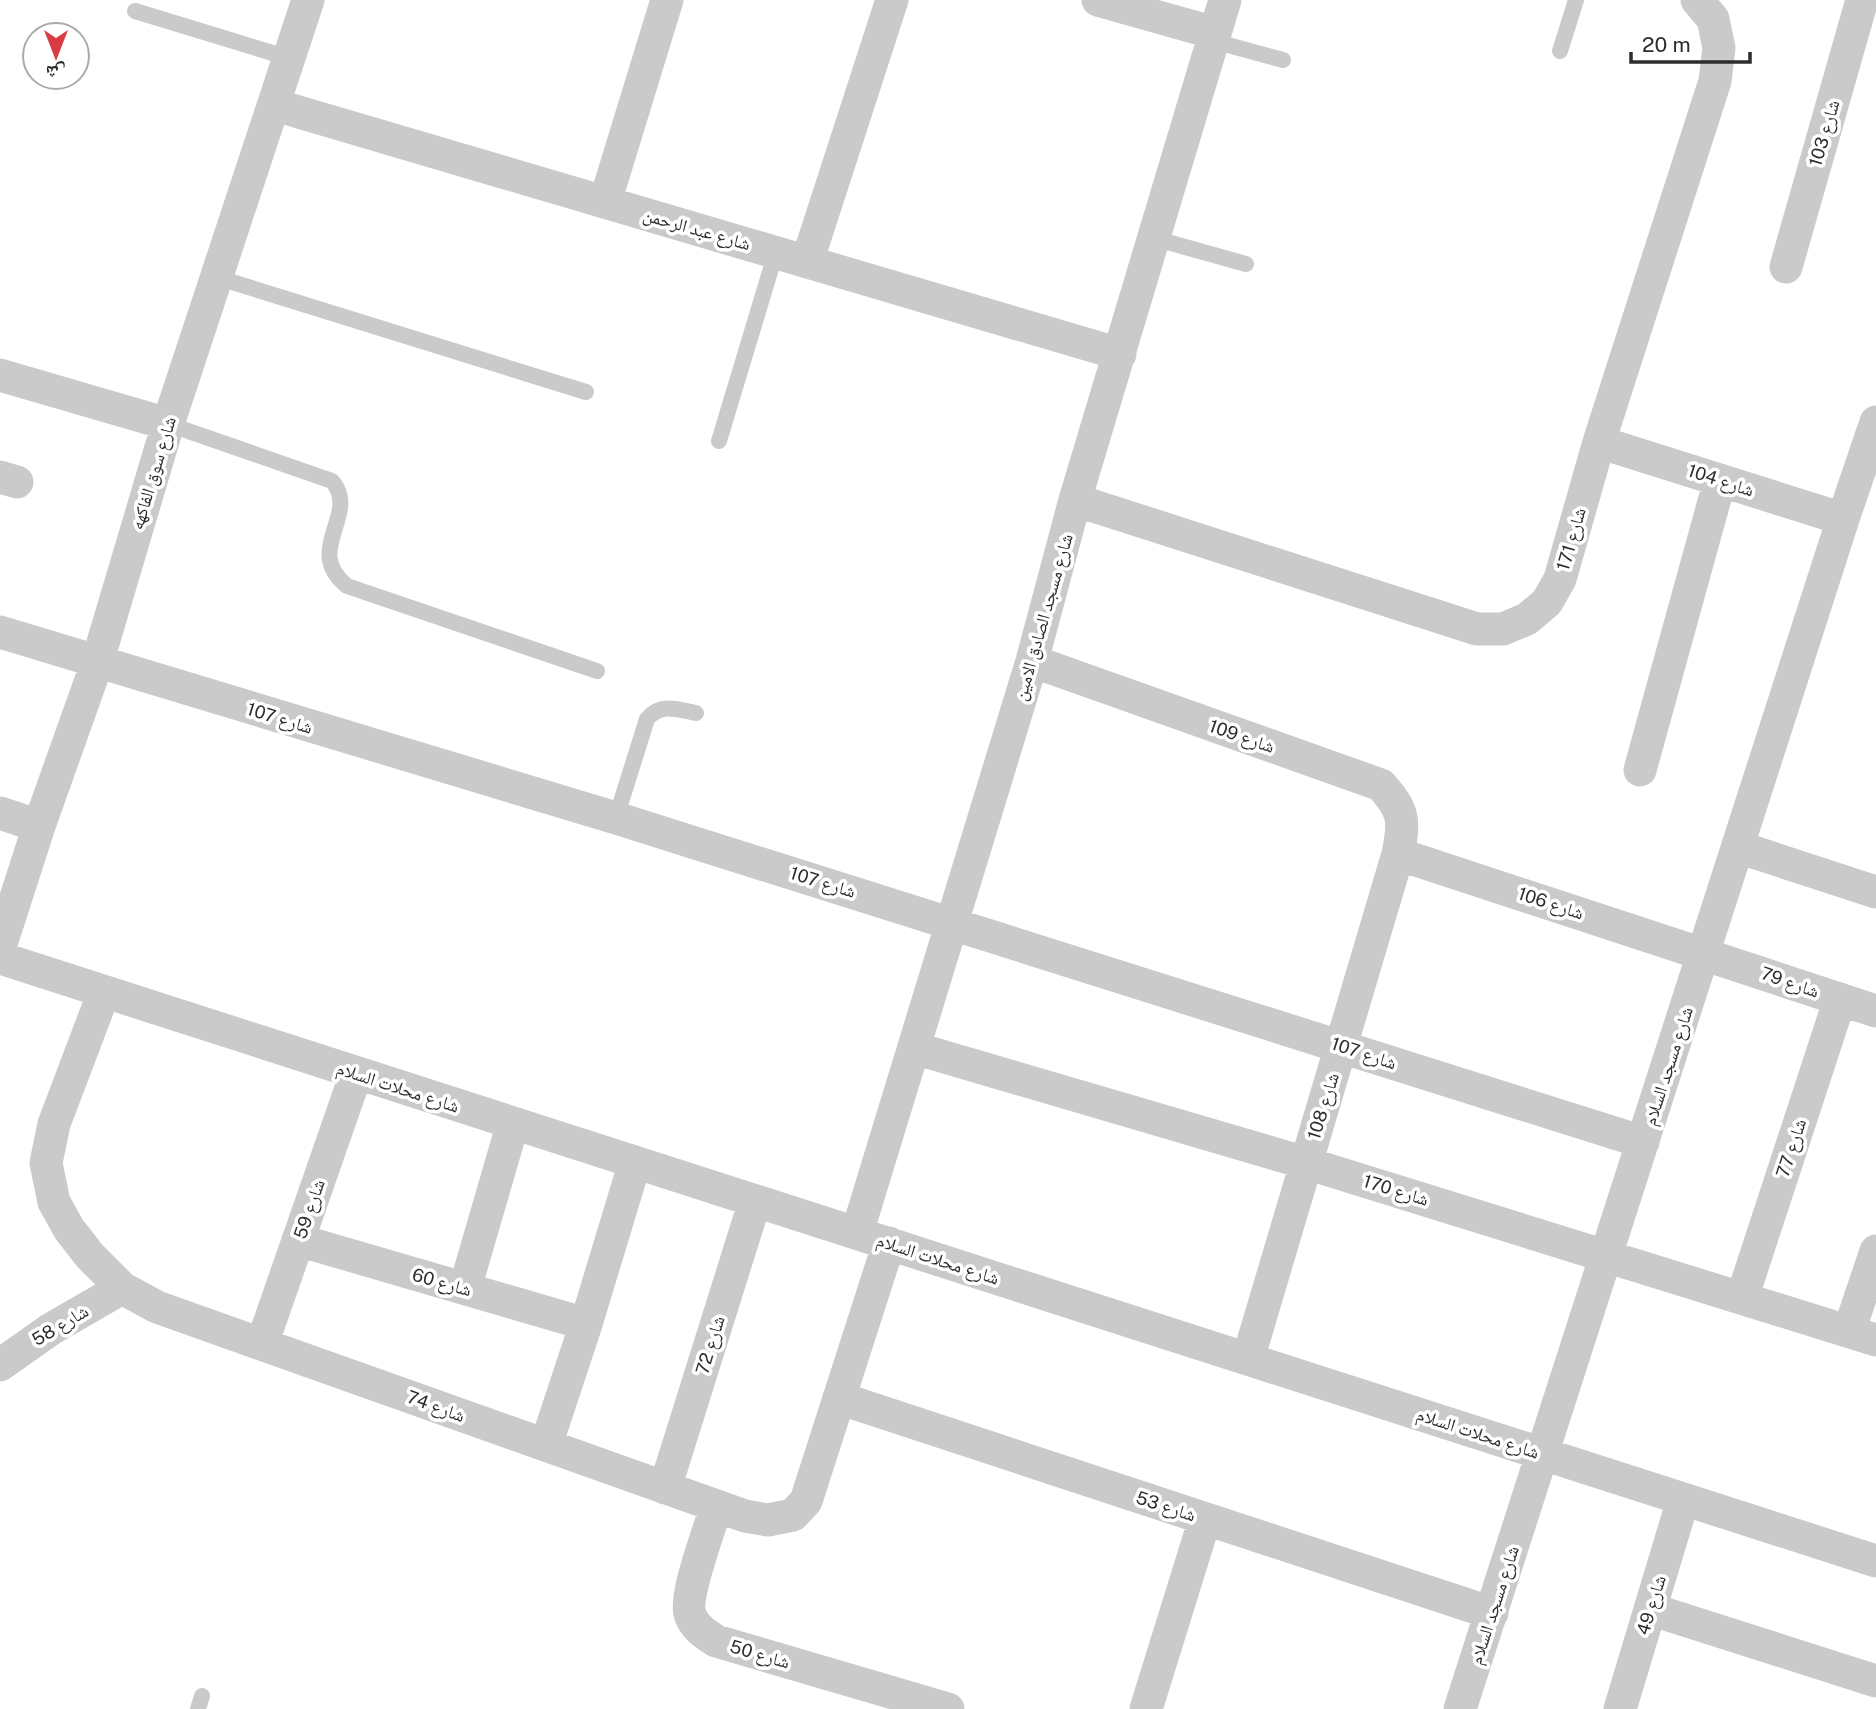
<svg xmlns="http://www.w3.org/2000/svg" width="1876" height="1709" viewBox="0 0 1876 1709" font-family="'Public Sans','Noto Naskh Arabic',sans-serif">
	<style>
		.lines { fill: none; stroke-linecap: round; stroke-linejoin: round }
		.lane { stroke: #cacaca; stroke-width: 16 }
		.street { stroke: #cacaca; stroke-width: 33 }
		.labels { text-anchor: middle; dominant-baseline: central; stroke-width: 7; stroke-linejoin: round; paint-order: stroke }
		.street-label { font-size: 18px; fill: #2d2d2d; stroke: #fff }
	</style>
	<rect width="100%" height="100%" fill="#fff"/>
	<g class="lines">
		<path class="lane" d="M135,11L289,58
			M1213,41L1283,60
			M1560,51L1576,0
			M1153,238L1246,264
			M216,277L586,392
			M168,424L332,481C361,514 302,550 347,586L597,671
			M719,441L776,252
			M616,818L647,719C660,703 677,709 696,713
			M198,1709L202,1696"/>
		<path class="street" d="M1098,0L1215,33
			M275,105L1120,354
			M605,202L667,0
			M807,262L892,0
			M1786,267L1862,0
			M0,375L168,424
			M1599,442L1843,519
			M0,477L17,482
			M1075,500L1477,629H1503L1527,619L1547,602L1560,579L1599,442L1715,81L1719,48L1713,19L1697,0
			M0,632L616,818L1643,1142
			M1032,661L1381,785C1404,811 1405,820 1398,854L1248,1359
			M1640,770L1720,480
			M0,813L39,826
			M1738,847L1876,892
			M1398,854L1876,1011
			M0,947L39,826L97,663L168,424L308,0
			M0,958L1876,1561
			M104,992L54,1124L46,1163L54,1202L69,1229L90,1256L122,1288L157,1307L745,1516L768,1520L793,1515L806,1501L889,1243
			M914,1048L1306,1163L1876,1340
			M857,1233L1032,661L1075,500L1225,0
			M298,1240L586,1324
			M465,1288L513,1123
			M1742,1298L1840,999
			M1849,1331L1876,1251
			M262,1344L356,1074
			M0,1365L51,1329L122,1288
			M839,1398L1492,1613
			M546,1445L586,1324L635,1162
			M665,1488L755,1201
			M716,1507C710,1528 684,1596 690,1614C694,1627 705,1634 716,1641L948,1709
			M1650,1609L1876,1681
			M1146,1709L1205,1519
			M1460,1709L1843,519L1876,422
			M1620,1709L1683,1500"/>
	</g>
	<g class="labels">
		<g class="street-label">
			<text transform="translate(1824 133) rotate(-74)">شارع 103</text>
			<text transform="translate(697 229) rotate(16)">شارع عبد الرحمن</text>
			<text transform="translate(153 473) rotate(-73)">شارع سوق الفاكهه</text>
			<text transform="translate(1721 480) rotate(18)">شارع 104</text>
			<text transform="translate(1571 539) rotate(-74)">شارع 171</text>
			<text transform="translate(1043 617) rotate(-74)">شارع مسجد الصادق الامين</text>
			<text transform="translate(280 718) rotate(17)">شارع 107</text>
			<text transform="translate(1242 736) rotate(19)">شارع 109</text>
			<text transform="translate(823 882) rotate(17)">شارع 107</text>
			<text transform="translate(1551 903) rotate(18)">شارع 106</text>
			<text transform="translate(1790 982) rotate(19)">شارع 79</text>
			<text transform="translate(1364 1053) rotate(18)">شارع 107</text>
			<text transform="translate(1668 1066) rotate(-72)">شارع مسجد السلام</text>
			<text transform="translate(398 1087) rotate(18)">شارع محلات السلام</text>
			<text transform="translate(1323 1106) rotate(-73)">شارع 108</text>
			<text transform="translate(1791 1148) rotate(-72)">شارع 77</text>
			<text transform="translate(1396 1190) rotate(17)">شارع 170</text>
			<text transform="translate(309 1209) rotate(-71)">شارع 59</text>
			<text transform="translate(938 1259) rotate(18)">شارع محلات السلام</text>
			<text transform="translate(442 1282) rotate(16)">شارع 60</text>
			<text transform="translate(60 1325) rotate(-31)">شارع 58</text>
			<text transform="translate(710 1345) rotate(-73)">شارع 72</text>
			<text transform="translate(436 1406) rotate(20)">شارع 74</text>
			<text transform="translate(1478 1433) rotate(18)">شارع محلات السلام</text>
			<text transform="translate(1166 1506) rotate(18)">شارع 53</text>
			<text transform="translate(1494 1605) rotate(-72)">شارع مسجد السلام</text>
			<text transform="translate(1651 1605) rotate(-73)">شارع 49</text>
			<text transform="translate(760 1654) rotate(16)">شارع 50</text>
		</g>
	</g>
	<g transform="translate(56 56) rotate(180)"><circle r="33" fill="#ffffff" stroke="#ababab" stroke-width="2"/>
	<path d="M0-5L12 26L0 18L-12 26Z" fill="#d83b42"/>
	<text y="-10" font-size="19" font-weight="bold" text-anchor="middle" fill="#2d2d2d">ش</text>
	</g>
	<path d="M1631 52v10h119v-10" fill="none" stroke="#2d2d2d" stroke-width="3.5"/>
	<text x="1642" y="52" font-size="21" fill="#2d2d2d" stroke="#ffffff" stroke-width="5" paint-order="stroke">20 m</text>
</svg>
